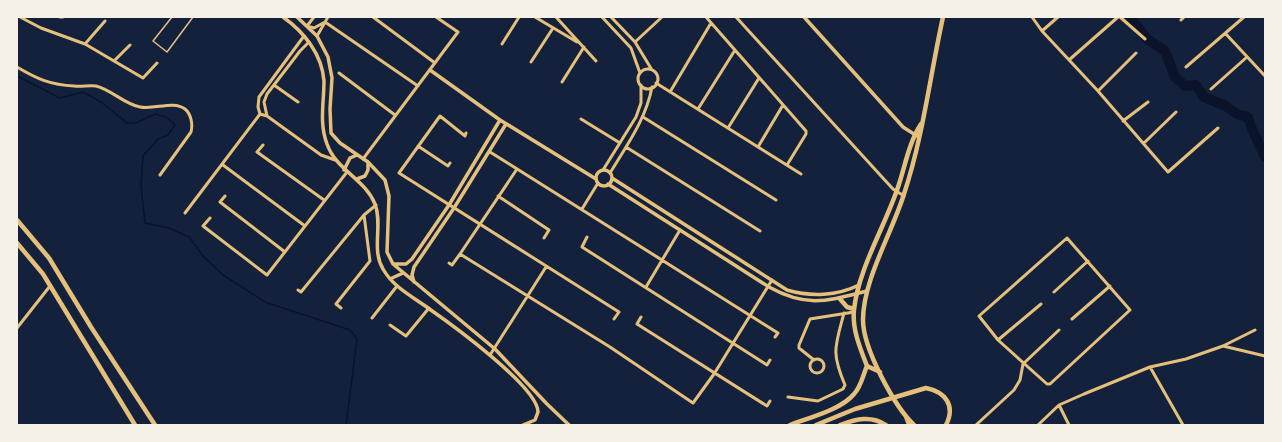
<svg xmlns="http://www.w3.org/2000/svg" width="1282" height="442" viewBox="0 0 1282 442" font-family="'Fira Sans',sans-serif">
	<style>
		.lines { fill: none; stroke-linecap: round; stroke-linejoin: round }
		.stream { stroke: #0b132b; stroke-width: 1.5 }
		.river { stroke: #0b132b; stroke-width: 10 }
		.service { stroke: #e5c07b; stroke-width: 1.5 }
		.minor { stroke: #e5c07b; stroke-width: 3 }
		.tertiary { stroke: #e5c07b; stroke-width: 3.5 }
		.secondary { stroke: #e5c07b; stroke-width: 4 }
		.primary { stroke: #e5c07b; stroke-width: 4.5 }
		.trunk { stroke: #e5c07b; stroke-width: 4.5 }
	</style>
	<rect width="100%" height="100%" fill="#14213d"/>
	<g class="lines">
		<path class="stream" d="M17,76L60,98L83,92L101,102L127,123H136L155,114L166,117L175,125L168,135L158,139L143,156L141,186L145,223L169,228L189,237L204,257L223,275L265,302L350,330L357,339L346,425"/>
		<path class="river" d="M1130,17L1147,39L1165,51L1175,77L1185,86L1196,85L1204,97L1224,105L1237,114L1248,117L1252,129L1265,157"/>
		<path class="service" d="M172,17L153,41L167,52L193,17"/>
		<path class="minor" d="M20,17L41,28L85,44L143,78L157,63
			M60,17H63
			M314,17L307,26L314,28L325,22L418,86
			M373,17L435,63
			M535,17L577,42
			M556,17L596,61
			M602,17L631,48L640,73
			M611,17L635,42L652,70
			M706,17L806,131V134L787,165
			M736,17L882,177L893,189L904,196
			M1032,17L1042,31L1098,91L1168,172L1218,128
			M1120,17L1145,39
			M1181,20L1184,17
			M1042,31L1058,17
			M1225,33L1265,76
			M317,36L328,17
			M635,42L662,17
			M85,44L105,21
			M502,44L519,17
			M1069,60L1118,17
			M114,61L130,45
			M531,62L553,28
			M17,67C37,79 51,85 74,86C81,87 89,85 96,86C112,90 124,104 140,107C155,110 173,100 185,109C191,114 193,124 191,132L160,175
			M1186,67L1244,17
			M638 79a10 10 0 1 1 20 0a10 10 0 1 1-20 0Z
			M339,73L395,115
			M562,82L584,47
			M656,83L801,174
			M274,85L298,102
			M1211,89L1247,57
			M1098,91L1136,53
			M670,92L711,23
			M698,109L735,50
			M260,114L258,107L259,97L304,36
			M260,114L267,116L321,155L335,160
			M267,116L264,102L267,94L300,51L309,42
			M643,117L776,200
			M581,119L620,143
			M1123,121L1148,102
			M728,128L759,78
			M466,133L465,136L440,116L399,173L619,312L614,319
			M1144,143L1176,112
			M263,145L257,152L324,200
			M418,146L448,166L450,163
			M626,147L760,231
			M758,147L783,105
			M490,152L778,333L775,337
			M363,159L458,32L436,17
			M223,165L305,226
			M603,170L636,117L641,103V85
			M610,173C627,145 646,119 652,87
			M225,196L220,202L285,252
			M498,196L549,230L544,238
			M582,209L598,183
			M185,213L260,114
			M210,218L203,226L267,275L347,172
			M587,237L582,247L767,365L770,360
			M1067,238L1130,310L1050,384H1047L998,340L979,316Z
			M460,254L610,347L693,403L714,374L772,280
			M449,263L452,265L460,254L517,169
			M646,287L680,230
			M298,290L301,292L364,215L376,205
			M1054,292L1088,261
			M341,308L336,304L370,261L364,215
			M641,317L637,324L767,406L770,401
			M372,318L397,286
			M1072,319L1110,286
			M390,325L406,336L429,308
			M17,328L50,286
			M998,340L1041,304
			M1223,346L1265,356
			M490,355L546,267
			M810 366a7 7 0 1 1 14 0a7 7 0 1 1-14 0Z
			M814,360L799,348V345L810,319L854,312
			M1150,367L1183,425
			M788,397L818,401L843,389L845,385C831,352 835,347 844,313
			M1059,405L1069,425
			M976,425L1014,390L1020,380L1023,364L1059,330
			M1038,425L1059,405L1084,394L1150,367L1186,359L1223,346L1255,330"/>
		<path class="tertiary" d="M283,17C304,32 322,54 324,81C324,103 319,123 327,144C336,170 365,179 375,204C383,225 371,249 383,269C393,287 413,297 428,308C451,324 538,387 538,412L535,420L523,425
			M297,17L317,36L328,57L332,78L330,109L331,133L340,143L368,162L385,180L389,196L387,252L393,264L495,349L547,404L569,425
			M804,17L903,127L917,136
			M430,70L500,120L596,179
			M344,170L350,158L357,155
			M596 178a8 8 0 1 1 16 0a8 8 0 1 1-16 0Z
			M612,178L787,290C811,297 837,296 859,285
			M357,179L365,176L368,170V162
			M608,184L769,287C807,308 827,301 867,291
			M393,264H406L412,259L449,205L500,120
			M390,279L403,273
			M414,282L412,275L414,267L454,208L506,124"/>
		<path class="secondary" d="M906,417L909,425"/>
		<path class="primary" d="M840,299L847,307L854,309
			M880,372L867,366C860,348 852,329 854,310C858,270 884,228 897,190C905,168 908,144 921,124
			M790,425C808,418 841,410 854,394C861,387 863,375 867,366
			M816,425L855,409L926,388C945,392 956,405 946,425
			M840,425C856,419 871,415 886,425
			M914,425C894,406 863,348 863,320C863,280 892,233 904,194C923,137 930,76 943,17"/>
		<path class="trunk" d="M17,220L49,258L91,327L155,425
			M17,243L43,274L135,425"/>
	</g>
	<rect width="1282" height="442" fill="none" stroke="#f6f1e7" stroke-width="36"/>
</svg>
